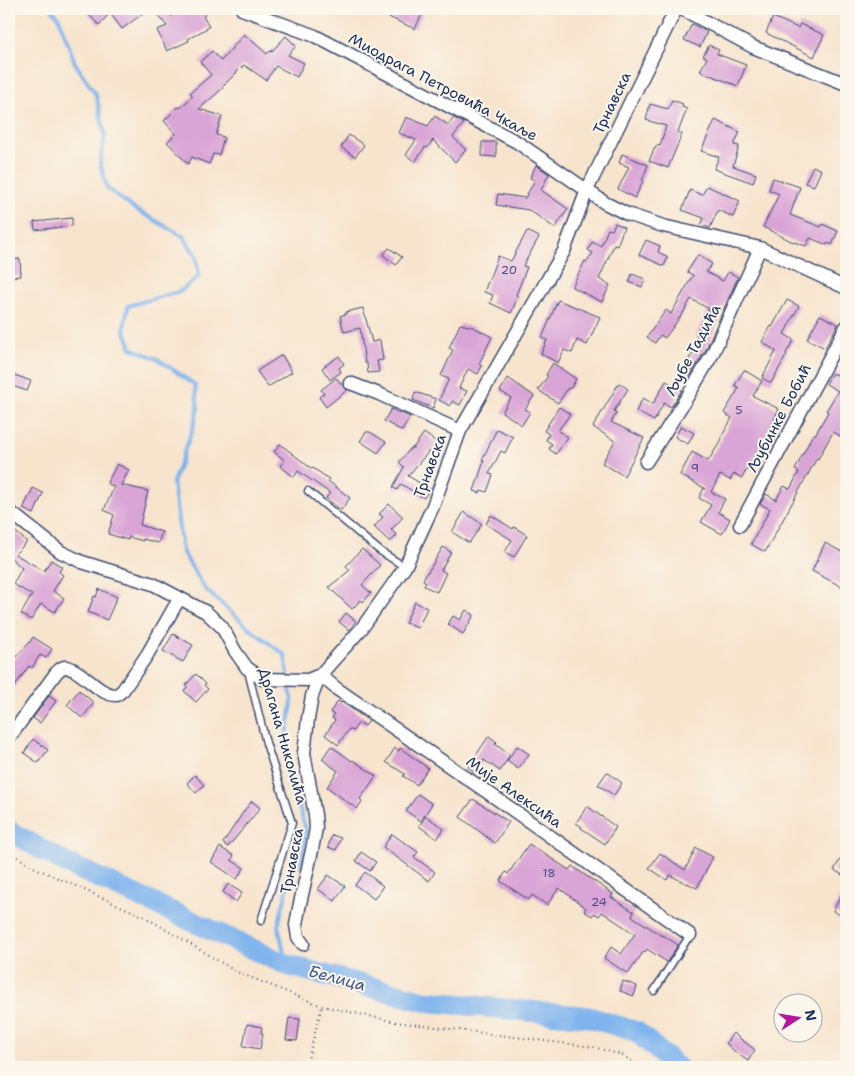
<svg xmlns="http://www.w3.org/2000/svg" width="855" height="1076" viewBox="0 0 855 1076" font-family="'Shantell Sans',sans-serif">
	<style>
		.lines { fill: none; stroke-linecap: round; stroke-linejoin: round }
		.stream { stroke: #7fb4ed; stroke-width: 4 }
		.river { stroke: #7fb4ed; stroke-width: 21 }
		.building { fill: #d9a4d6 }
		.service-casing { stroke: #3c4a6f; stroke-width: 9 }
		.minor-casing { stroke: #3c4a6f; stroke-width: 15 }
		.path { stroke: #3c4a6f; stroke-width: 2; stroke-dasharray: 1 4; stroke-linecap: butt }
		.service { stroke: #fff; stroke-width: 6 }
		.minor { stroke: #fff; stroke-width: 12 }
		.labels { text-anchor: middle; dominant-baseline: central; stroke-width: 4; stroke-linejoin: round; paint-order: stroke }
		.number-label { font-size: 12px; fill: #4a4c7c }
		.street-label { font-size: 15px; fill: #1b2f5e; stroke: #fbf7ec }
		.water-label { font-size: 16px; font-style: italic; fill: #395789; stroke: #fbf7ec }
	</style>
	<rect width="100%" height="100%" fill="#fbf7ec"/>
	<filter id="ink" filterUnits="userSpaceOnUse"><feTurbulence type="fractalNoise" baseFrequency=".02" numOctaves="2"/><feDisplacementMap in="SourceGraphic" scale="10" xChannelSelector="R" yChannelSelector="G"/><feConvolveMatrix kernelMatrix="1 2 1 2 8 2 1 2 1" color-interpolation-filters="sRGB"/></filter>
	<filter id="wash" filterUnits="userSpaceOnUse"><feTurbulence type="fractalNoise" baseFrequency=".0096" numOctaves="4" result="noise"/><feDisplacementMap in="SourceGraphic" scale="20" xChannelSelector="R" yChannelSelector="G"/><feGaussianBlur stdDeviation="1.12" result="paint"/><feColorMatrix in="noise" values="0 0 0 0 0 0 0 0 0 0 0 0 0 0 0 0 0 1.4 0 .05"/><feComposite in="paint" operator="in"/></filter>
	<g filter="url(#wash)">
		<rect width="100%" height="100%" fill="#f7e4cd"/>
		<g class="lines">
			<path class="stream" d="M52,9L59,18L75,63L96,95L105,135L100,162L107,188L133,208L183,236L196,256L199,276L181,291L128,306L124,328L131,348L158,359L195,385L198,409L192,431L173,482L182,551L205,589L249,628L285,655L292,703L285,747L295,794L306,830L303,856L289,881L278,926L287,965"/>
			<path class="river" d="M9,831L64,862L287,965L424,1001L589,1017L637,1032L677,1067"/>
		</g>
		<g id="blocks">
			<path class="building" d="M83,9H149L122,29L110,13L99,25Z
				M153,9H166L171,16L183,9H202L205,15L203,16L209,27L188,39L189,41L167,51L157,30L167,26Z
				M371,9H416L423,12L415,29Z
				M773,17L798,28L800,24L824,35L814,57L766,33Z
				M692,24L707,32L700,47L684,40Z
				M244,34L267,54L270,51L271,52L286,36L296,46L288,55L304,63L297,77L276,66L266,80L244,65L222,87L223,88L199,109L222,116L216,135L224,137L219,155L213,154L209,164L192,157L188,164L167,142L176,134L164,121L178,107L180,108L193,96L190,93L211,75L200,62L212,51L221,61Z
				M709,45L719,50L717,54L746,65L738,86L700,71L707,58L703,56Z
				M672,100L683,104L682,107L687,109L678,132L682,134L668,168L649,161L654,149H655L657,145L660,146L666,126L646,120L650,104L668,109Z
				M435,116L448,125L454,118L464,123L453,137L466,150L455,162L433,140L427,148L425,147L415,162L406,155L416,140L399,133L406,117L428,126Z
				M715,120L740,132L734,145L739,146L733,166L756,174L753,183L714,169L719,157L701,151Z
				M349,135L364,145L355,157L341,147Z
				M482,142H496V157L482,156Z
				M622,154L648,165L642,181H643L635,198L618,189L629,167L619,163Z
				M536,165L549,174L541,190L568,209L555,228L529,210L496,205L498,194L525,198L535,180L530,178Z
				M813,166L821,170L814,186L805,183Z
				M773,178L800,187L790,215L821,227L822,224L838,231L832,245L828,243L827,245L810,238L806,246L791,241L763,227L779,194L769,190Z
				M707,186L740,201L733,217L718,210L710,228L701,225L704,218L682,210L690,190L702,195Z
				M72,218V226L35,230L34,222Z
				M615,223L624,227L617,246L614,245L599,279L610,285L602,302L572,287L585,261L587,262L593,253L588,250L592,242L601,246L608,229L612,230Z
				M527,231L539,237L523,266L527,267L516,295L518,296L511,313L490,303L493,295L484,292L498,256L511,261Z
				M646,240L660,246L658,252L668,257L664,266L639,255Z
				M389,248L402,257L396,265L383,255Z
				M698,255L712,264L706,272L723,281L728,272L738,277L705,351L690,376L682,372L701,338L696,335L709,309L691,299L683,313L665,338L660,335L655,343L647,337L666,310L671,314L693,275L687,272Z
				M20,259L21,276L9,277V260Z
				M632,274L645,279L642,287L629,282Z
				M558,300L600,317L587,345L577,340L572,353L564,350L558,363L541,354L547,340L542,338Z
				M787,300L799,306L784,334L794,340L786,353L787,354L771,383L762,378L776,351L762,342L771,326L772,327Z
				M363,308L372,342L380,340L383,360L377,361L379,372L368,373L367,363H365L360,328L344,332L340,316L346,314V312Z
				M820,315L838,324L825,348L807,339Z
				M460,324L473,327L492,337L479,364L482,366L478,374L468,369L459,388L467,391L460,405L452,401L450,406L439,400L449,379L441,376L453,350L449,348Z
				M282,355L292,372L268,387L257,371Z
				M339,356L344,364L339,368L341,372L330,380L322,368Z
				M846,359V439L833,432L818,459L817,458L765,552L751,544L770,509L760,504L766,494L776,500L784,486L790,489L799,472L795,470L813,434L815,435L828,412L826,411L838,391L826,384L832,373L837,375Z
				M553,363L576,379L570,389L568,388L558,403L538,390L548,376L546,375Z
				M744,370L762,381L753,396L779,409L770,429L776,432L771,441L765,438L742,478L734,474L730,480L720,475L711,492L725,499L718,512L730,519L722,534L701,522L711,505L699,498L704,488L706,489L680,475L692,452L708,461L722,439L721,438L732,418L724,413L739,388L735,385Z
				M9,373L31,381L27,391L9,385Z
				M336,378L347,390L326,407L319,397L324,393L321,390Z
				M508,378L534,396L525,409L530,412L522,425L502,412L511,398L500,391Z
				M666,381L682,390L671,407L664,403L654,421L636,411L643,398L653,404Z
				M619,383L628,389L614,411L617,413L611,422L644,438L624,476L602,463L615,441L593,427Z
				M415,392L436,399L433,408L413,400Z
				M559,407L570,414L558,431L568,437L556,454L549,449L552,444L546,440L549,434L544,431Z
				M391,409L410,417L402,431L384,421Z
				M681,426L694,433L688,444L675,437Z
				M497,429L513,437L505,453L501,451L489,474L493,475L487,492L481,490L480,493L474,491L484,461L482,460Z
				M366,432H370L386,442L378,453L360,441Z
				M424,433L439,444L431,453L429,451L408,476L430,489L424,498L401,484L397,490L393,487L404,467L399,462L411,448H413Z
				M280,444L312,469L313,468L329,479L328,481L350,498L341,510L326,498L330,493L298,471L294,477L280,466L285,460L274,452Z
				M117,464L129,470L121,485L148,491L140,525L162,532L158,543L143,539V541L129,537L128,540L108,534L114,515L104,510L114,487L107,483Z
				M33,488L43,493L34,514L23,509Z
				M389,504L403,517L391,530L397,535L390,542L374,527L383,517L379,514Z
				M464,512L482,524L469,543L452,532Z
				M491,515L513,529L514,527L527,535L514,557L505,552L512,540L486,524Z
				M9,526L27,542L15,554L44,571L51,560L62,567L59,572L63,575L53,591L64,598L55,612L41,604L31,620L21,614L32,595L13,584L22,568L11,558L9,561Z
				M825,543L846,554V589L812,571Z
				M443,547L451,552L441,570L446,573L437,592L424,586L426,582L423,580L427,572H428Z
				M362,549L380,565L362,585L371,593L363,602L361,600L352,609L335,593L329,587L350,570L346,566Z
				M99,589L117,597L107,620L88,612L94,596L96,597Z
				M415,602L427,608L418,628L405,623Z
				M466,610L474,615L463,634L448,624L453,616L460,620Z
				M346,613L356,621L349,630L339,622Z
				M173,634L193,645L183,662L163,651Z
				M33,637L52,649L46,658L40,655L32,668L29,666L9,694V664L30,642Z
				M196,674L206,684L204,685L208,689L196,702L184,691L187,687L186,685Z
				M79,690L94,703L82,718L67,705Z
				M49,696L56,701L40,723L33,718Z
				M338,701L341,703L342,702L369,721L365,726L359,722L353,731L349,729L338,745L325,735L335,720L332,718L334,715L330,712Z
				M489,736L497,742L495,744L510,755L500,771L484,760L475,773L468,767Z
				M33,739L48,750L38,763L24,753Z
				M331,746L352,761L353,760L376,776L360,799L362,801L357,809L327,787L338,771L322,759Z
				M517,746L529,754L518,769L507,761Z
				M395,748L399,751L400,748L428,768L417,785L403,776L405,774L386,762Z
				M607,772L622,783L614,795L598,785Z
				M195,775L204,785L196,793L187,783Z
				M418,794L432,804L421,821L406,811Z
				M473,799L509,822L495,843L460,817Z
				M252,801L260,808L228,847L223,843L244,811Z
				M587,806L616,827L605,844L581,828L582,827L576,823Z
				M426,816L444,829L437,839L419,826Z
				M392,834L418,852L414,857L435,872L429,881L383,847Z
				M332,835L341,838L336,850L328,847Z
				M529,844L569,870L572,866L579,871L613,894L611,897L634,912L632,916L662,936L663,935L678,945L667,962L647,949L645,952L644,951L628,974L604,958L611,947L621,954L635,934L602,912L599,916L594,913L592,916L584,911L586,908L559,888L547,905L532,895L529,900L500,881L506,872L508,874Z
				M220,847L234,856L231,860L244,868L237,879L211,862Z
				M696,848L713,857L697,888L687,883V884L670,875L667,880L649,868L660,853L685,870Z
				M846,850V877L834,870Z
				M361,852L376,862L370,871L356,861Z
				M365,872L383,886L374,899L355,885Z
				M328,875L345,886L335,901L318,889Z
				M228,884L242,893L236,902L223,892Z
				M846,886V909L842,916L833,911Z
				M623,981L637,986L634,996L620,991Z
				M289,1018L300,1019L297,1041L286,1040Z
				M247,1024L262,1027L261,1033L263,1034L260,1049L243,1046Z
				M733,1033L755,1050L748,1061L734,1051L726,1043Z"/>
		</g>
	</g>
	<g filter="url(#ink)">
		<use href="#blocks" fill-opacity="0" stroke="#3c4a6f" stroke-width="1"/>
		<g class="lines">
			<g class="service-casing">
				<path id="service" d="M308,491L380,551L405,567
					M248,671L266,743L292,823L261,921
					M654,991L690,935"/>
			</g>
			<g class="minor-casing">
				<path id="minor" d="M242,9L315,36L517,142L605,203L627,214L663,226L760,248L846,288
					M682,9L753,47L846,84
					M350,383L379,394L460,431
					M646,462L689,394L712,355L760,248
					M9,511L61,552L82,562L153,584L206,612L222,627L235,651L247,668L263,679L308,680L320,675
					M740,525L846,327
					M320,675L337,689L503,803L690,935
					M9,738L56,673C59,670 63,666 67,667C67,667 74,670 74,670C87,677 102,696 117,695L123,690L147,655L179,599
					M303,944L298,937L296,925L299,908L312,850L316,828L315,815L304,753L308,719L312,696L320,675L362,628L405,567L433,506L460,431L564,251L587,190L676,9"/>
			</g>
			<path class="path" d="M9,851L31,866L145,917L237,972L322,1006L396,1022L593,1047L622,1055L641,1067
				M306,1067L322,1006"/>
			<use href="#service" class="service"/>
			<use href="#minor" class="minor"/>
		</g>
	</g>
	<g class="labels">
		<g class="number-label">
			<text x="509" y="270">20</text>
			<text x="739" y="410">5</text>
			<text x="695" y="468">9</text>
			<text x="549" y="873">18</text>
			<text x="599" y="902">24</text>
		</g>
		<g class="street-label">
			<text transform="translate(443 87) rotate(28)">Миодрага Петровића Чкаље</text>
			<text transform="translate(612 103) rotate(-64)">Трнавска</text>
			<text transform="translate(693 350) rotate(-62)">Љубе Тадића</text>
			<text transform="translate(779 418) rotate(-62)">Љубинке Бобић</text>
			<text transform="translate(430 466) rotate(-70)">Трнавска</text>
			<text transform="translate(283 736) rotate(74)">Драгана Николића</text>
			<text transform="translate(514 792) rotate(35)">Мије Алексића</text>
			<text transform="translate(292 861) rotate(-79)">Трнавска</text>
		</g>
		<g class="water-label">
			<text transform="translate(337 978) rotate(15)">Белица</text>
		</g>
	</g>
	<rect width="855" height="1076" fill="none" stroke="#fbf7ec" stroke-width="30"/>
	<g transform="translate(798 1018) rotate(78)"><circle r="24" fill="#fbf7ec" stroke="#a1a7b3"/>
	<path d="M0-4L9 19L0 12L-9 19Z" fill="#b5179e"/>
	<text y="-8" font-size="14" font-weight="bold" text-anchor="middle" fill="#1b2f5e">N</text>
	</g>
</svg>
